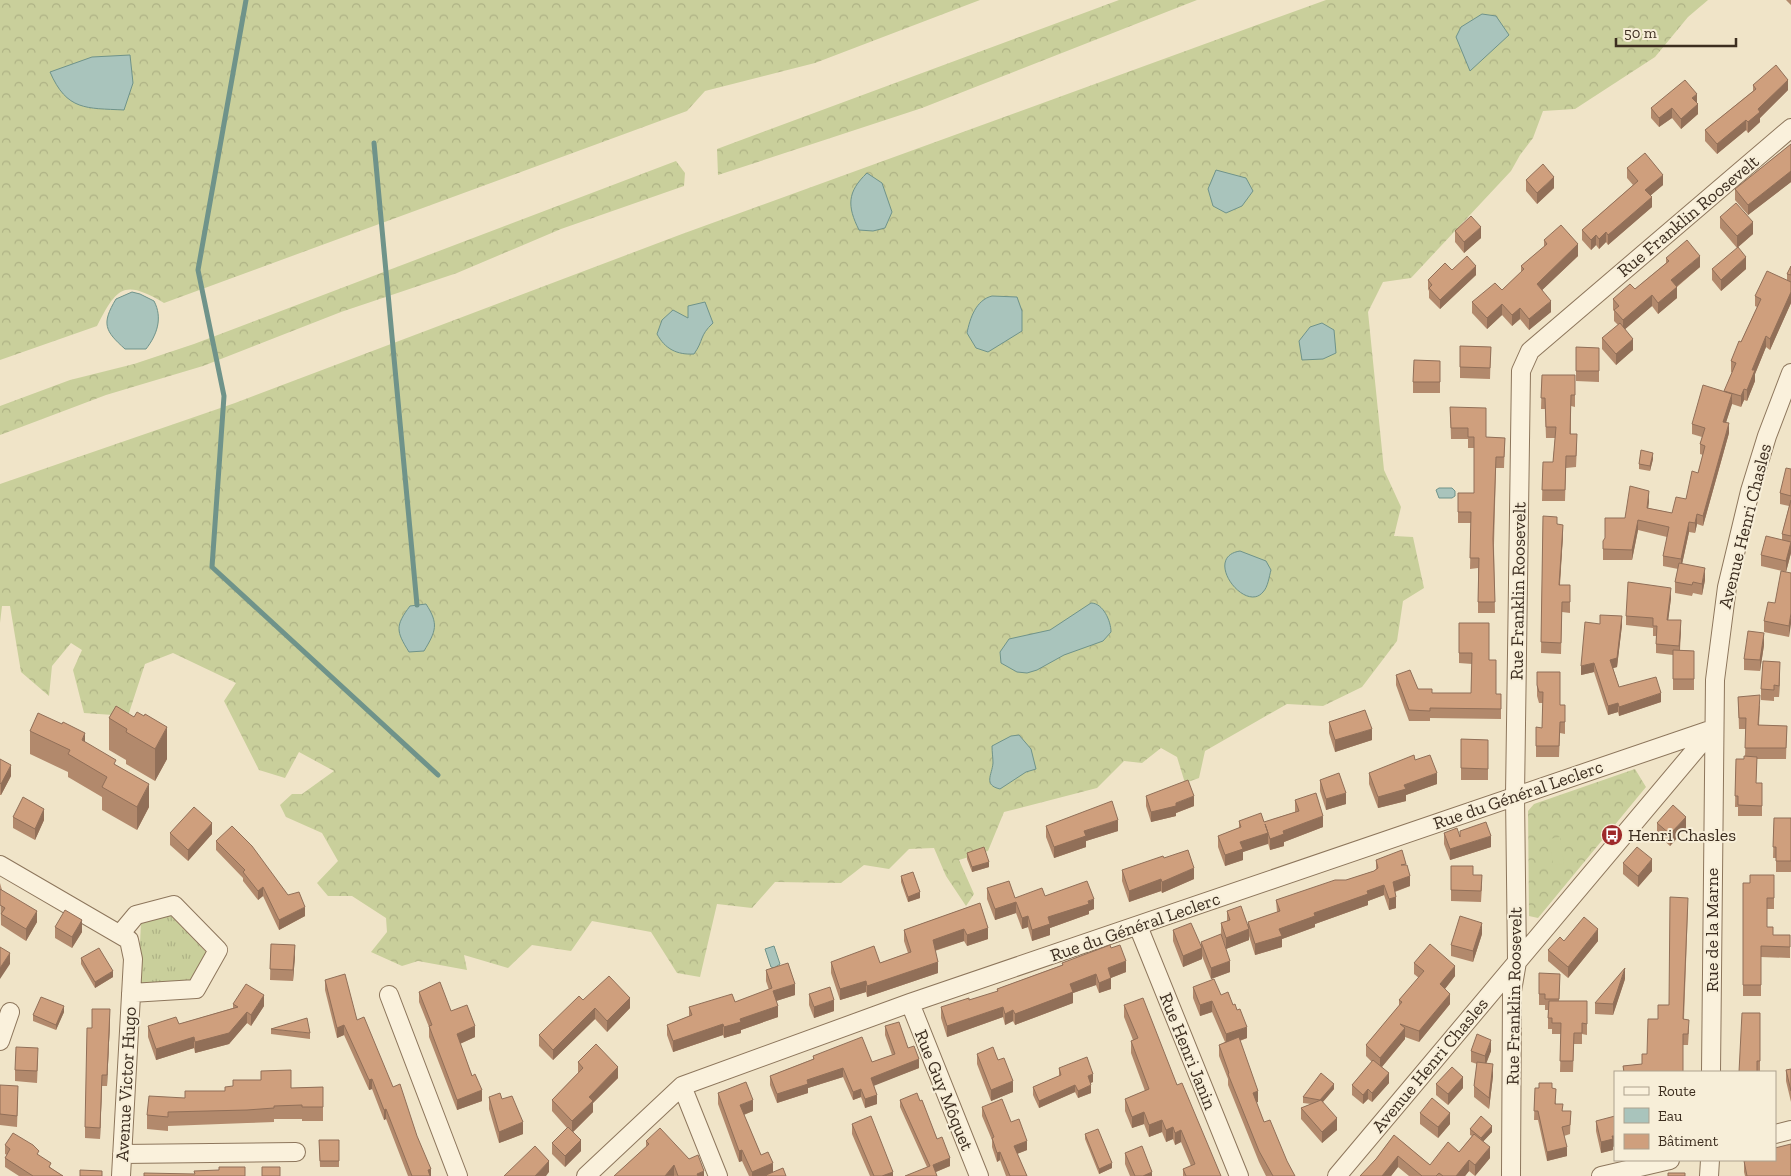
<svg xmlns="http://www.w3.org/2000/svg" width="1791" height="1176" viewBox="0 0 1791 1176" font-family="'Zilla Slab',serif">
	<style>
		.grass { fill: url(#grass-tufts) }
		.forest { fill: url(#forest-crowns) }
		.garden { fill: #c9cf9b }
		.water { fill: #a9c4bc; stroke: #6f938a }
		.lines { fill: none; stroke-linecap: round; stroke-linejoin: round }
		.stream { stroke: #6f938a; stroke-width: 5 }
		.minor-casing { stroke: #8d765c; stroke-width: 20 }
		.minor { stroke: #faf1dc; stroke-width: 18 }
		.wall { fill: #b2896c }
		.shaded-wall { fill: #916f58 }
		.building { fill: #cf9f7d; stroke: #916f58 }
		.labels { text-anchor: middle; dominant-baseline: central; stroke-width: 4; stroke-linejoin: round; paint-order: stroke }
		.street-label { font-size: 18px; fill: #3d2e20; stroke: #f7eed8 }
		.poi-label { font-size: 18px; fill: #3d2e20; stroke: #f7eed8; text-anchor: start }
	</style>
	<defs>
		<pattern id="grass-tufts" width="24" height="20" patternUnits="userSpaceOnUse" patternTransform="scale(1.25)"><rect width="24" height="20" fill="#c9cf9b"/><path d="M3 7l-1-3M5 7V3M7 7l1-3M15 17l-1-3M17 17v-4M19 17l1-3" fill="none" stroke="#aeb285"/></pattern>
		<pattern id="forest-crowns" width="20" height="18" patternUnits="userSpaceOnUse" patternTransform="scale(1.25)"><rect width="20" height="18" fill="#c9cf9b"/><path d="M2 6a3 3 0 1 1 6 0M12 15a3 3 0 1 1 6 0" fill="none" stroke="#aeb285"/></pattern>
	</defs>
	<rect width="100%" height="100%" fill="#f0e4c8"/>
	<path class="grass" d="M169,914L208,954L192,982L143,986L138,982L141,923Z"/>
	<path class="forest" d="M0,0H980L815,63L705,91L687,111L164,303C124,279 117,287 97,326L0,360Z
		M1119,0H1197L922,108L718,175L717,149Z
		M1326,0H1708L1688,17L1655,57L1575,109L1543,111L1533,138L1520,155L1511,171L1411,278L1383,282L1368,312L1384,470L1401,507L1394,536L1413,537L1424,588L1403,601L1397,641L1362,687L1323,706L1287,704L1205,751L1199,778L1185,783L1177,757L1161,748L1142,763L1124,761L1097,788L1004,812L988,851L959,860L974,894L966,906L946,876L934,848L909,849L889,869L864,865L841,883L775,882L752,908L717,904L700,977L677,973L651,932L592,921L571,951L532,945L508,968L464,955L467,970L418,961L402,966L371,952L387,932L386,918L352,896H328L317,883L338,861L322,833L286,817L280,805L292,794H302L334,771L299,752L285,778L259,770L224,701L236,683L173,653L145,664L128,716L84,713L73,670L82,650L71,643L52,666L49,696L21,672L10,606H2L0,623V484L235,403L682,234Z
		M676,161L685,173L684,186L561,229L457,273L341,312L203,366L106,395L0,435V406L70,380L134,364L194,344Z
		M1635,769L1646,787L1538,918L1529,916L1528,811L1534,804Z"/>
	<path class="garden" d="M1560,837L1564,864L1553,865L1549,839Z"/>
	<path class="water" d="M1482,14L1496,16L1509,35L1470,71L1456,37L1461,27Z
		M130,55L133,83L124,110C86,108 67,111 50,72L92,57Z
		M1216,170L1246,178L1253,191L1242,206L1226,213L1213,206L1208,189Z
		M867,173L882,183L892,212L885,228L873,231L859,230C847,206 847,192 867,173Z
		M132,292L140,294L154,301C163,318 157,335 146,349H125C105,331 101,324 116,299Z
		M992,296L1017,297L1022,311V331L988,352L976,348L967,333C970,318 976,300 992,296Z
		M705,302L713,323C699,336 704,340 694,354C677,355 665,349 657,334L662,320L673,310L688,318V306Z
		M1322,323L1334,330L1336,353L1323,359L1302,360L1299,341L1310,327Z
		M1439,488H1452L1455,491V496L1452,498H1439L1436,490Z
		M1240,551L1266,561L1271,570C1269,577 1268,587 1263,592C1245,614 1202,557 1240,551Z
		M1091,603C1103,603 1111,621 1111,632L1103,641L1064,655L1037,670L1027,673L1017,672L1001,663L1000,652L1009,639L1050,630Z
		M426,604C439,624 436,631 424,651L409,652C396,631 395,626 410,606Z
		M1019,735L1031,749L1036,769L1026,772L1000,789C983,785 992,775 993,763C993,758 992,752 992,746L1011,736Z
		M774,946L780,964L774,968L771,967L765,949Z"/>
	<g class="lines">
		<path class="stream" d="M246,0L198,270L224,396L212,567L438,775
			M374,143L417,605"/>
		<g class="minor-casing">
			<path id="minor" d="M0,865L129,940L133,959L121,1176
				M1138,926L1239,1176
				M121,933L136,915L174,905L218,950L196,989L131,993
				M389,995L458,1176
				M910,1003L979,1176
				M0,1041L10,1012
				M1711,1072L1715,680L1727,587L1750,491L1767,436L1791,373
				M682,1086L718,1176
				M1775,1134L1791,1130
				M122,1154L296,1152
				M586,1176L682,1086L910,1003L1713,729
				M1337,1176L1713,729
				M1511,1176L1512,991L1517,962L1515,795L1521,371L1530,351L1791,128
				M1601,1176L1670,1160
				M1709,1176L1710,1160"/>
		</g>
		<use href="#minor" class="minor"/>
	</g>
	<path class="wall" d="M1786,0H1791V5Z
		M1753,85L1788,90L1760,118V122L1748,133L1746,130L1717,154L1705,141V130L1753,91Z
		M1697,103L1698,114L1681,129L1672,118L1659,127L1651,118V108Z
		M1791,144V182L1748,215L1735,200V189Z
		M1627,168L1663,185L1650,196L1652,207L1608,245L1606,242L1599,249L1596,245L1591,250L1582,240V230L1633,185L1627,178Z
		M1526,180L1554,188L1537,204L1526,191Z
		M1720,217L1753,234L1737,248L1720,228Z
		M1455,231L1481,238L1464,253L1455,242Z
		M1544,240L1578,256L1542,290L1551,312L1529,330L1520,319L1512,326L1502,315L1487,329L1472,313V302L1502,290L1521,272V266L1544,247Z
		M1666,258L1700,267L1677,287V298L1658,314L1652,306L1625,329L1633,350L1616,365L1602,349V338L1618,325L1614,321V311L1613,310V299L1635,289L1666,263Z
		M1791,266V303L1770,350L1766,347L1755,374V381L1747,401L1744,400L1741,407L1732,404L1726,422L1729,433L1703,526L1697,524L1695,533L1689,532L1682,564L1705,580L1702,595L1693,593L1692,596L1675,593V582L1678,569L1663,566V556L1667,537L1638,530L1632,560H1603V541L1625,518L1649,501L1648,508L1672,513L1686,499L1698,473L1703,455L1700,454V444L1702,437L1692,434V424L1724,392L1732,372H1731V361L1741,342L1757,307L1755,306V296L1787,280V274Z
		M1712,269H1746L1721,291L1712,280Z
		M1452,270L1476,275L1440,309L1429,298V291L1428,289V280Z
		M1460,346L1491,347L1490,379L1460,378Z
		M1576,347L1599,348V382L1576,381Z
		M1440,361V393H1413V382Z
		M1542,375H1575V407L1571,406V434L1577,445L1576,467L1566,468L1565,501H1542L1543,462H1553L1555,438H1546L1545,409H1541Z
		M1450,407L1486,437L1505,438L1504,468H1496L1494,545L1495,613H1478V568L1470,569L1471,523H1458V493H1474V448H1468V439H1451Z
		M1653,459L1650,471L1639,469V464Z
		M1791,469V553L1786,572L1761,566V555L1782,540V534L1789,506L1780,504V493Z
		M1543,516L1557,524L1563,535L1560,585H1570V613L1562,612L1561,654L1541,653Z
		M1791,573L1789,637L1764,632V621L1775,603Z
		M1671,598L1668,620L1681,630L1680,650L1694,651V690H1673V655L1656,653V636H1653V628L1626,625V616Z
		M1459,623L1489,660L1496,694H1501V719L1430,718V721H1409L1396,685V675L1418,689L1432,693H1471L1472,664L1459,663Z
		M1600,624L1622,625L1617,667L1613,668L1619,687L1661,702L1619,716L1618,712L1608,715L1594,672L1581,675Z
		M1764,645L1760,671L1744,670V659Z
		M1537,672L1560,705L1565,717V734L1560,733L1559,757H1536V727L1542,728L1543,703H1539L1537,696Z
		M1780,673L1779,697H1774V701L1761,700V689Z
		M1738,697L1760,706L1759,725L1787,726L1786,759H1757L1756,783H1762V816H1738V807H1735L1736,759H1744L1745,756L1746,729H1739Z
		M116,706L167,759L155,781L126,764V760L109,750V718Z
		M1329,722L1372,740L1335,752L1329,733Z
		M30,731L85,742L116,766L149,807L137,830L102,810V797L68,777V772L30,754Z
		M1461,739L1488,740V780H1461Z
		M0,759L11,776L1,795H0Z
		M1415,760L1437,784L1406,795V801L1378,808L1369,784V773Z
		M1320,780L1346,804L1326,810L1320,791Z
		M1146,796L1194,806L1176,813V816L1151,822L1146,806Z
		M1295,800L1323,827L1284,842V846L1270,850L1268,843L1243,852V860L1225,866L1218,847V836L1239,828V821L1264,822L1295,812Z
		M13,817L44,820L35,840L13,828Z
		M1774,818H1791V872H1776V858H1773Z
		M1657,823L1686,828L1670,846L1657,834Z
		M1046,826L1118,831L1086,841V847L1054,858L1046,837Z
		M170,833L212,834L188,861L170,845Z
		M1444,833L1460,837L1491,847L1450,860L1444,844Z
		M216,841L288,895L305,916L279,930L263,896L258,900L243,881V878L216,850Z
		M967,853L989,867L972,872L967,859Z
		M1164,858L1194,879L1162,893L1161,891L1129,902L1122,881V870Z
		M1376,860L1406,865L1410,886L1395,892L1396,908L1389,910L1384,895L1368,901V905L1315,924V927L1282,939V947L1255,955L1249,936V940L1226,949L1221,934V923L1227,921V911L1248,926V922L1277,912L1276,900L1346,880L1374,871L1376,869Z
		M1623,863L1652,871L1638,887L1623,874Z
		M1451,866L1473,875L1482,886L1481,902L1451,901Z
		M1774,875V909H1767V927L1773,935H1790V958L1761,957V996H1743V883H1750Z
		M901,876L920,898L908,902L901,882Z
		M0,883L2,890L37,922L26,941L1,925Z
		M987,888L1015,898L1045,896L1094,909L1089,911V914L1050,928V935L1032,941L1028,927L1022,929L1016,913L995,920L987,899Z
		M980,903L988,939L967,946L964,941L935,951L938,973L867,997L866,992L840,1000L831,973V962L880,963L908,953L904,941V930Z
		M1688,908L1684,1019L1689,1030L1688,1045H1683V1072H1623V1066L1642,1064L1647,1054L1658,1019L1669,1005Z
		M55,927L82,932L72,948L55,938Z
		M1173,930L1201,945V942L1230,972L1211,979L1202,956V959L1183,967L1173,941Z
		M1482,934L1473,962L1451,956V945Z
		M1564,941H1598L1568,978L1548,961V950Z
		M271,944L295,956L293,981L270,980Z
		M1111,948L1126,972L1111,978V989L1099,993L1096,985L1073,993V1003L1015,1025L1013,1021L1005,1025L1003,1017L947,1037L941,1018V1007L969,1000L997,992V989L1062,965V963Z
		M81,958L113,977L95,988L81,964Z
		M1414,963L1455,976L1445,989L1450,1004L1419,1042L1405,1037V1039L1382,1067L1389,1083L1372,1102L1368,1099L1363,1104L1352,1095V1085L1372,1062L1366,1056V1045L1399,1006V1000L1419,978L1414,974Z
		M766,970L795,995L776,1001L778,1017L741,1030V1033L724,1038L723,1035L673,1052L667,1035V1025L689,1016V1007L735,1002L769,990L766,981Z
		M1560,974L1559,1001H1587V1035L1582,1034V1044H1574L1573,1072H1560L1561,1034H1552V1029H1548V1010H1545V1005H1539V994Z
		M1625,979L1613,1015L1595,1014V1003Z
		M325,980L357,1020L431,1176H408L386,1119L384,1120L372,1089L369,1090L344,1035L337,1038L325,990Z
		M1193,987L1221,995L1247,1038L1240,1041L1258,1102H1256L1264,1122L1295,1176H1266L1259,1162L1228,1085V1079L1219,1056V1045L1225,1042L1212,1012L1200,1016L1193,998Z
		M419,992L451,1011L475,1037L460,1044L482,1101L457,1110L429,1037V1027L419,1002Z
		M809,994L834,1011L814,1018L809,1005Z
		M583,1000L630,1008L607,1032L595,1019L553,1060L539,1046V1035Z
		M233,1004L264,1006L251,1026L247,1023L229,1044L195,1053L194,1048L156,1060L148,1037V1026L179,1024L233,1008Z
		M1124,1005L1177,1085L1221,1176H1183V1169L1191,1166L1181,1142L1175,1145L1173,1139L1166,1142L1162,1132L1149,1137L1144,1124L1132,1128L1125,1111V1099L1145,1091L1131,1053V1041L1133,1040L1124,1017Z
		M64,1012L56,1030L33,1021V1015Z
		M1760,1013V1072H1739Z
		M110,1021L107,1086H102L100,1139L85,1138V1127L92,1028Z
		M885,1026L908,1048L919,1068L874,1085L877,1104L865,1108L861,1097L853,1100L843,1077L808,1088V1093L777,1103L770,1085V1076L813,1059V1056L872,1062L892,1055L885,1035Z
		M271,1029L310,1033V1039L271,1034Z
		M1471,1051H1491L1486,1063L1493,1076L1489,1109L1474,1097V1086L1477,1064L1471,1062Z
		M977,1054L998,1060L1013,1092L991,1101L977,1064Z
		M38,1059L37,1083L15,1081V1070Z
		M578,1062L618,1078L593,1103V1112L573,1132L581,1151L565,1167L552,1154V1143L567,1128L552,1111V1100L578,1073Z
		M1059,1068L1093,1082L1090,1083L1091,1093L1078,1098L1075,1092L1039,1108L1033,1095V1087L1059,1076Z
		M1791,1069V1102L1786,1081V1070Z
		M1436,1084L1463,1088L1448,1105L1436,1095Z
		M0,1085L18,1097L17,1127L0,1125Z
		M323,1087V1121H302V1119H274V1122L247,1123L168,1126V1131L147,1129V1115L185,1098L225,1091L291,1088Z
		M1535,1088H1552L1556,1104L1563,1111H1571L1570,1134L1564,1136L1567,1156L1547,1161L1538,1120H1534Z
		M1334,1089L1323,1102L1337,1130L1322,1143L1301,1119V1108L1311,1104L1303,1103V1097Z
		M718,1093L753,1111L744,1115L761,1155L773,1172L786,1176H749L742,1161L739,1162L718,1104Z
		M489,1097L502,1099L523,1134L499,1143L489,1109Z
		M900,1100L920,1101L937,1139L950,1166L936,1172L927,1167L900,1107Z
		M982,1107L1011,1122L1027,1150L1017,1154L1027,1176H1006L1000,1160L997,1162L992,1147V1140L982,1116Z
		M1420,1113L1450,1124L1438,1138L1420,1124Z
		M1596,1121L1613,1147V1150L1601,1153L1596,1131Z
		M852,1124L893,1176H870L852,1134Z
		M1470,1129L1492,1132L1483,1141L1490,1158L1475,1176L1469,1171L1465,1176H1409L1398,1167L1391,1176H1360L1376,1159L1394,1135L1430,1165L1459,1152L1472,1136L1470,1135Z
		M1085,1134L1112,1168L1099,1174L1085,1139Z
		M319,1140H339V1167H320Z
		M646,1141L704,1176H614L646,1147Z
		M5,1145L39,1155L51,1168L63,1176H19L5,1167V1158L7,1155L5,1154Z
		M1125,1153L1152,1176H1130L1125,1164Z
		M1775,1160L1791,1176H1745L1744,1172V1161Z"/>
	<path class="shaded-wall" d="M1788,80V90L1760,118V122L1748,133V122L1758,109Z
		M1697,94V104L1692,98Z
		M1698,104V114L1681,129V119Z
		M1672,108V118L1659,127V118Z
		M1746,120V130L1717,154V144Z
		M1791,171V182L1748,215V205Z
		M1663,175V185L1645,200V190Z
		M1554,177V188L1537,204V193Z
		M1652,197V207L1608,245V235Z
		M1753,222V234L1737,248V236Z
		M1481,227V238L1464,253V242Z
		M1606,232V242L1599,249V239Z
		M1596,235V245L1591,250V240Z
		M1578,244V256L1537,295V284Z
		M1700,256V267L1671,291V280Z
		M1746,257V269L1721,291V280Z
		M1476,266V275L1440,309V300Z
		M1677,287V298L1658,314V303Z
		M1791,292V303L1770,350V339Z
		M1652,295V306L1623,331V320Z
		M1551,301V312L1529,330V319Z
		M1502,304V315L1487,329V318Z
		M1520,308V319L1512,326V315Z
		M1766,336V347L1755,374V381L1747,401V390L1752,370Z
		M1633,339V350L1616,365V354Z
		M1744,389V400L1741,407V396Z
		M1732,394V404L1723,432V422Z
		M1729,423V433L1703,526V516Z
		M1653,453V459L1650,471V466Z
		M1649,491V501L1647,518V508Z
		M1697,514V524L1695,533V523Z
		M1638,520V530L1632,560V550Z
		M1689,522V532L1681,569V559Z
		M1563,525V535L1559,596V585Z
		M1791,542V553L1786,572V561Z
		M1705,568V580L1702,595V584Z
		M1671,588V598L1667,630V620Z
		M1791,613V624L1789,637V626Z
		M1622,616V625L1617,667L1610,669V660Z
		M1681,620V630L1679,656V646Z
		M1764,633V645L1760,671V660Z
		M1780,662V673L1779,697V686Z
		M1594,663V672L1581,675V666Z
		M1661,693V702L1619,716V707Z
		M1618,703V712L1608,715V706Z
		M167,727V759L155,781V749Z
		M1372,729V740L1335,752V740Z
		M85,733V756L82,763V740Z
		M11,765V776L1,795V784Z
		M1437,773V784L1406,795V801L1378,808V797L1404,785Z
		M149,784V807L137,830V807Z
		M1346,793V804L1326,810V799Z
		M1194,796V806L1176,813V816L1151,822V812L1176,803Z
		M44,809V820L35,840V829Z
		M1323,816V827L1284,842V846L1270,850V839L1283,831Z
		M1686,817V828L1670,846V834Z
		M1118,820V831L1086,841V847L1054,858V847L1084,831Z
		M212,823V834L188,861V850Z
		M1268,833V844L1243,852V860L1225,866V855L1240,842Z
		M1491,836V847L1450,860V849Z
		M1652,859V871L1638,887V876Z
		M989,862V867L972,872V867Z
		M1194,868V879L1162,893V882Z
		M1410,876V886L1393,892V882Z
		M1161,879V891L1129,902V891Z
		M1384,885V895L1368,901V905L1315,924V927L1282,939V947L1255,955V944L1279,929L1314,913L1367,891Z
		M263,887V896L258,900V891Z
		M920,892V898L908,902V897Z
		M1396,897V908L1389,910V899Z
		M1094,899V909L1089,911V914L1050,928V935L1032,941V930L1048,917Z
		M1016,902V913L995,920V909Z
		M305,907V916L279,930V920Z
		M37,911V922L26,941V929Z
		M1028,916V927L1022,929V918Z
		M82,920V932L72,948V937Z
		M1482,923V934L1473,962V951Z
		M988,928V939L967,946V935Z
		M964,929V941L933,951V940Z
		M1249,929V940L1226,949V938Z
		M1598,929V941L1568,978V967Z
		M295,945V956L293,981V970Z
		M1202,948V959L1183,967V956Z
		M10,953V964L0,979V968Z
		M1126,961V972L1108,979V968Z
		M1230,961V972L1211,979V968Z
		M938,962V973L867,997V986Z
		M1455,966V976L1440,995V984Z
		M1625,968V979L1613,1015V1004Z
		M113,971V977L95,988V982Z
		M1096,974V985L1073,993V1003L1015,1025V1014L1070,984Z
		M1111,978V989L1099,993V983Z
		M866,981V992L840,1000V989Z
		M795,984V995L773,1002V991Z
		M1450,994V1004L1419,1042V1031Z
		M264,995V1006L251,1026V1015Z
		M630,998V1008L607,1032V1021Z
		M834,1000V1011L814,1018V1007Z
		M1212,1001V1012L1200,1016V1005Z
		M64,1006V1012L56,1030V1025Z
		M778,1006V1017L741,1030V1033L724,1038V1027L740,1019Z
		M1003,1007V1017L947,1037V1026Z
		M595,1008V1019L553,1060V1050Z
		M110,1009V1021L107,1086V1075Z
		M1013,1010V1021L1005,1025V1014Z
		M247,1012V1023L229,1044L195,1053V1042Z
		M723,1024V1035L673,1052V1041Z
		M344,1025V1035L337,1038V1028Z
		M475,1026V1037L457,1045V1034Z
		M1247,1027V1038L1226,1045V1034Z
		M1405,1028V1039L1380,1069V1058Z
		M194,1037V1048L156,1060V1049Z
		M1491,1040V1051L1485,1067V1056Z
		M919,1059V1068L871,1087V1078Z
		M1493,1064V1076L1489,1109V1098Z
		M618,1067V1078L593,1103V1112L572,1133V1121L589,1097Z
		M843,1068V1077L808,1088V1093L777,1103V1094L807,1080Z
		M1389,1073V1083L1372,1102V1093Z
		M1093,1074V1082L1088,1084V1076Z
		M102,1075V1086L100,1139V1128Z
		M1463,1077V1088L1448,1105V1094Z
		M372,1079V1089L369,1090V1080Z
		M1013,1081V1092L991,1101V1090Z
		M1334,1084V1089L1320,1105V1100Z
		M1075,1085V1092L1039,1108V1101Z
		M1091,1085V1093L1078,1098V1091Z
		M861,1089V1097L853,1100V1092Z
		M1368,1089V1099L1363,1104V1095Z
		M482,1090V1101L457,1110V1100Z
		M1258,1091V1102L1253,1104V1093Z
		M877,1095V1104L865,1108V1099Z
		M753,1100V1111L740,1116V1105Z
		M386,1109V1119L384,1120V1110Z
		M1144,1112V1124L1132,1128V1117Z
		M1450,1113V1124L1438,1138V1127Z
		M1337,1118V1130L1322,1143V1132Z
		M1162,1120V1132L1149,1137V1125Z
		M523,1122V1134L499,1143V1132Z
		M1492,1126V1132L1481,1144V1138Z
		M1173,1127V1139L1166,1142V1130Z
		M1181,1130V1142L1175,1145V1133Z
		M1612,1136H1615V1146L1613,1147V1150L1601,1153V1142Z
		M581,1140V1151L565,1167V1156Z
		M1027,1141V1150L1014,1155V1146Z
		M1490,1147V1158L1475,1176V1165Z
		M1567,1147V1156L1547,1161V1152Z
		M742,1150V1161L739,1162V1151Z
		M1000,1152V1160L997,1162V1153Z
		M1398,1156V1167L1391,1176H1382Z
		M950,1158V1166L933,1173V1165Z
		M1469,1160V1171L1465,1176H1456Z
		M549,1161V1172L546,1176H535Z
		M773,1163V1174L766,1175V1176H752V1172Z
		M1112,1163V1168L1099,1174V1169Z
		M674,1165V1176H665Z
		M431,1169V1176H428V1170Z
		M704,1171V1176H697V1174Z
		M893,1172V1176H882Z
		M1152,1172V1176H1143Z"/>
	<path class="building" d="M1776,65L1788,80L1758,109L1760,112L1748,122L1746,120L1717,144L1705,130L1756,89L1753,85Z
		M1685,80L1697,94L1692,98L1698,104L1681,119L1672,108L1659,118L1651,108Z
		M1791,144V171L1748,205L1735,189Z
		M1645,153L1663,175L1645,190L1652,197L1608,235L1606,232L1599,239L1596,235L1591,240L1582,230L1638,181L1627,168Z
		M1543,164L1554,177L1537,193L1526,180Z
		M1736,203L1753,222L1737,236L1720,217Z
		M1471,216L1481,227L1464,242L1455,231Z
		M1561,225L1578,244L1537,284L1551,301L1529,319L1520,308L1512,315L1502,304L1487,318L1472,302L1495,283L1502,290L1524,269L1521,266L1547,244L1544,240Z
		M1687,240L1700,256L1671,280L1677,287L1658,303L1652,295L1623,320L1614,310L1619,306L1613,299L1630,284L1635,289L1669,261L1666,258Z
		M1738,247L1746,257L1721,280L1712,269Z
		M1467,256L1476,266L1440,300L1429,288L1432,285L1428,280L1445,263L1452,270Z
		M1791,266V275L1787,274Z
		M1767,271L1791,282V292L1770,339L1766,336L1752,370H1755L1747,390L1744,389L1741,396L1724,391L1736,363L1731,361L1739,341L1741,342L1761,299L1755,296Z
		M1620,323L1633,339L1616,354L1602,338Z
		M1460,346L1491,347L1490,368L1460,367Z
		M1576,347L1599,348V371H1576Z
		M1414,360L1440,361V382H1413Z
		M1542,375H1575V395H1571L1570,434H1577L1576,456H1566L1565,490H1542L1543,462H1553L1556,427H1546L1545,398H1541Z
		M1703,385L1732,394L1723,422L1729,423L1703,516L1697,514L1695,523L1689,522L1681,559L1663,556L1669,527L1638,520L1632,550L1603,549V541L1605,538V518H1625L1630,486L1649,491L1647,508L1672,513L1676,497L1686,499L1692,471L1698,473L1705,446L1700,444L1705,428L1692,424Z
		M1450,407L1486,408V437L1505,438L1504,457H1496L1493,539L1495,602H1478L1479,558H1470L1471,512H1458V493H1474V437H1468V428H1451Z
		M1641,450L1653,453L1650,466L1639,464Z
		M1786,468L1791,469V496L1780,493Z
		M1791,500V536L1782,534Z
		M1543,516L1557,517V524L1563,525L1559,585H1570V602H1562L1561,643L1541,642Z
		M1766,536L1791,542L1786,561L1761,555Z
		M1679,563L1705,568L1702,584L1693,582L1692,585L1675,582Z
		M1781,571L1791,573V613L1789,626L1764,621L1768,602L1775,603Z
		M1628,582L1671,588L1667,620H1681L1679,646L1656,644L1657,626H1653V618L1626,616Z
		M1600,615L1622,616L1617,658L1610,660L1619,687L1656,677L1661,693L1619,707L1618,703L1608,706L1594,663L1581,666L1585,622L1600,624Z
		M1459,623H1489V660H1496V694H1501V709L1430,708V711L1409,710L1396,675L1410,670L1418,689H1432V693H1471L1472,653H1459Z
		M1748,631L1764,633L1760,660L1744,659Z
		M1673,650L1694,651V679H1673Z
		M1763,661L1780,662L1779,686L1774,685V690L1761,689Z
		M1537,672H1560V705H1565V722H1560L1559,746H1536V727L1542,728L1543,692H1539L1537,685Z
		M1760,695L1758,725L1787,726L1786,748H1745L1746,718H1739L1738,697Z
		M116,706L134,717L137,712L144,716L145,714L167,727L155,749L126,732L127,729L109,718Z
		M1365,710L1372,729L1335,740L1329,722Z
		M38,713L62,724L63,722L85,733L82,740L116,760L114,764L149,784L137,807L102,787L107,777L68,754L70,750L30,731Z
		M1461,739L1488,740V769L1461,768Z
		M1414,755L1415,760L1430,755L1437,773L1404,785L1406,789L1378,797L1369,773Z
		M1744,756L1757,757L1756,783H1762V806L1738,805V796H1735L1736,759H1744Z
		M0,759L11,765L1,784L0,783Z
		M1339,773L1346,793L1326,799L1320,780Z
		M1188,780L1194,796L1176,803V806L1151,812L1146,796Z
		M1316,793L1323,816L1283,831L1284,834L1270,839L1265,824L1268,833L1240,842L1243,849L1225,855L1218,836L1241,827L1239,821L1261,813L1264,822L1299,811L1295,800Z
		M23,797L44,809L35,829L13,817Z
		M1112,801L1118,820L1084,831L1086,836L1054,847L1046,826Z
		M1673,805L1686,817L1670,834L1657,823Z
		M194,807L212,823L188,850L170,833Z
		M1774,818H1791V861H1776V847H1773Z
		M1486,822L1491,836L1450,849L1444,833L1457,828L1460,837V831Z
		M232,826L252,846L288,895L299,892L305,907L279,920L263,887L258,891L243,872L245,870L216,841Z
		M984,847L989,862L972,867L967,853Z
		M1637,847L1652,859L1638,876L1623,863Z
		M1188,850L1194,868L1162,882L1161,879L1129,891L1122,870L1163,856L1164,858Z
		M1402,850L1406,864L1401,865H1407L1410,876L1393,882L1396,897L1389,899L1384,885L1367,891L1368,894L1314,913L1315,916L1279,929L1282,936L1255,944L1248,922L1280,911L1276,900L1335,880H1346L1374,871L1378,868L1376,860Z
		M1451,866H1473V875H1482L1481,891L1451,890Z
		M913,872L920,892L908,897L901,876Z
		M1750,875H1774V898H1767V927H1773V935H1790V947L1761,946V985H1743V883H1750Z
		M1009,881L1015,898L1042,888L1045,896L1087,881L1094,899L1088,901L1089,904L1048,917L1050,924L1032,930L1028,916L1022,918L1016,902L995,909L987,888Z
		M0,889L37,911L26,929L1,914L5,908L0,905Z
		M1670,897L1688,898L1683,1019L1689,1020L1688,1034H1683V1072H1624L1623,1066L1642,1064V1054H1647L1648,1019H1658V1005H1669Z
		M980,903L988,928L967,935L964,929L933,940L938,962L867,986L866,981L840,989L831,962L874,946L880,963L911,952L904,930Z
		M1241,906L1249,929L1226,938L1221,923L1230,920L1227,911Z
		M65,910L82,920L72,937L55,927Z
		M1460,916L1482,923L1473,951L1451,945Z
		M1584,917L1598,929L1568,967L1548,950L1560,937L1564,941Z
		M1191,923L1202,948L1183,956L1173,930Z
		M1221,934L1230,961L1211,968L1201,942Z
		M271,944L295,945L293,970L270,969Z
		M1430,944L1455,966L1440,984L1450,994L1419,1031L1400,1024L1405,1028L1380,1058L1366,1045L1402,1002L1399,1000L1424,971L1414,963Z
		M1110,945L1111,948L1120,945L1126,961L1108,968L1111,978L1099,983L1096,974L1070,984L1073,992L1015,1014L1013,1010L1005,1014L1003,1007L947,1026L941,1007L969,998V1000L998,991L997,989L1063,965L1062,963Z
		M0,947L10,953L0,968Z
		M99,948L113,971L95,982L81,958Z
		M788,963L795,984L773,991L778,1006L740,1019L741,1022L724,1027L723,1024L673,1041L667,1025L692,1015L689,1007L732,994L735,1002L772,988L766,970Z
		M1625,968L1613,1004L1595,1003Z
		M1539,973L1560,974L1559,999H1545V994H1539Z
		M345,974L357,1020L364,1017L393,1087L400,1084L417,1136L431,1169L428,1170L430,1176H412L386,1109L384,1110L372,1079L369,1080L344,1025L337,1028L325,980Z
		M609,976L630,998L607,1021L595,1008L553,1050L539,1035L579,996L583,1000Z
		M1214,979L1221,995L1228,992L1233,1005L1235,1004L1237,1010L1240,1009L1247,1027L1226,1034L1212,1001L1200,1005L1193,987Z
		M440,982L451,1011L467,1005L475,1026L457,1034L472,1076L475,1074L482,1090L457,1100L429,1026L432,1025L419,992Z
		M246,984L264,995L251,1015L247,1012L229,1033L195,1042L194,1037L156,1049L148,1026L176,1017L179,1024L238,1007L233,1004Z
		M830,987L834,1000L814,1007L809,994Z
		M41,997L64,1006L56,1025L33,1015Z
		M1143,998L1177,1085L1182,1083L1221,1176H1186L1183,1169L1195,1164L1181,1130L1175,1133L1173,1127L1166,1130L1162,1120L1149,1125L1144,1112L1132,1117L1125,1099L1149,1089L1131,1041L1138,1038L1124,1005Z
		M1549,1001H1587V1024L1582,1023V1033H1574L1573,1061H1560L1561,1023H1552V1018H1548Z
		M92,1009H110L107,1075H102L100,1128L85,1127L87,1028H92Z
		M1742,1013H1760V1061H1757V1072H1739Z
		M307,1018L310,1033L271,1029Z
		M899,1022L908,1048L914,1046L919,1059L871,1078L877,1095L865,1099L861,1089L853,1092L843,1068L807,1080L808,1084L777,1094L770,1076L814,1059L813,1056L862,1037L872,1062L895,1054L885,1026Z
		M1477,1034L1491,1040L1485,1056L1471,1051Z
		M1239,1037L1258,1091L1253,1093L1264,1122L1270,1120L1287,1161L1295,1176H1273L1259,1151L1228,1074L1229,1073L1219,1045Z
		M596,1044L618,1067L589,1097L593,1101L572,1121L552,1100L583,1068L578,1062Z
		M16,1047L38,1048L37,1071L15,1070Z
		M993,1047L998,1060L1004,1058L1013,1081L991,1090L977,1054Z
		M1087,1057L1093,1074L1088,1076L1091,1085L1078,1091L1075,1085L1039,1101L1033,1087L1061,1075L1059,1068Z
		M1373,1060L1389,1073L1372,1093L1368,1089L1363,1095L1352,1085Z
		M1477,1062L1493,1064L1489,1098L1474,1086Z
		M1452,1067L1463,1077L1448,1094L1436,1084Z
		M1791,1069V1091L1786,1070Z
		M291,1070V1088L323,1087V1107H302V1105L274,1106V1108L247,1110L168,1112V1117L147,1115L149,1096L185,1098V1091H225V1087L233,1086V1080H261V1071Z
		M1321,1073L1334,1084L1320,1100L1303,1097Z
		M746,1082L753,1100L740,1105L761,1155L768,1152L773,1163L752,1172L742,1150L739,1151L718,1093Z
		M1539,1083H1552V1088L1556,1089L1555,1104H1563L1562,1111H1571L1570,1125L1562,1127L1567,1147L1547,1152L1538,1111H1534L1535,1088H1539Z
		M0,1085L18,1086L17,1116L0,1114Z
		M500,1093L502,1099L512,1096L523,1122L499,1132L489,1097Z
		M917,1093L920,1101L922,1100L937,1139L942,1137L950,1158L933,1165L937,1176H905L930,1166L900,1100Z
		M1432,1098L1450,1113L1438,1127L1420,1113Z
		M1002,1099L1011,1122L1019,1119L1027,1141L1014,1146L1027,1176H1010L1000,1152L997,1153L992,1138L994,1137L982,1107Z
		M1321,1100L1337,1118L1322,1132L1301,1108Z
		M871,1116L893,1172L882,1176H874L852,1124Z
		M1481,1116L1492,1126L1481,1138L1470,1129Z
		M1615,1116V1136H1612L1613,1139L1601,1142L1596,1121Z
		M568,1127L581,1140L565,1156L552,1143Z
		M660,1128L689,1159L698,1155L704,1171L697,1174L698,1176H678L674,1165L665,1176H614L649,1144L646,1141Z
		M1098,1129L1112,1163L1099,1169L1085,1134Z
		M13,1133L33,1145L39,1151L37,1154L51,1163L49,1167L63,1176H33L5,1158L10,1149L5,1145Z
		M1474,1134L1490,1147L1475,1165L1469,1160L1456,1176H1443L1439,1173L1436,1176H1422L1398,1156L1382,1176H1360L1376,1159L1394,1135L1430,1165L1448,1142L1459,1152Z
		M319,1140H339V1161H320Z
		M1791,1144V1176H1747L1744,1161L1750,1160H1775V1148Z
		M535,1146L549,1161L535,1176H504Z
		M1142,1146L1152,1172L1143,1176H1135L1125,1153Z
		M219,1167H245V1176H144V1173L195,1174L194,1171L219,1170Z
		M262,1167H280V1176H262Z
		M783,1168L786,1176H767L766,1175Z
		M80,1170L102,1171V1176H80Z
		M1668,1173H1685V1176H1668Z"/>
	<defs>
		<g id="bus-disc" transform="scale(1.125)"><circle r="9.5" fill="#9e2a2b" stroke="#f7eed8"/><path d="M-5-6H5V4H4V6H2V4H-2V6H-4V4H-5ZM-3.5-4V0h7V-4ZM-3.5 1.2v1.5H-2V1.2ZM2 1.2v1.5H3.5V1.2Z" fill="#fff"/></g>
	</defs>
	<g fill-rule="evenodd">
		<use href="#bus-disc" x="1612" y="835"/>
	</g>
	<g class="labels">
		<g class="street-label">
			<text transform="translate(1688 216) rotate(-40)">Rue Franklin Roosevelt</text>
			<text transform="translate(1745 526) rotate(-76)">Avenue Henri Chasles</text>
			<text transform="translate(1518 591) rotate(-89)">Rue Franklin Roosevelt</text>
			<text transform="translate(1518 795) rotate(-19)">Rue du Général Leclerc</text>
			<text transform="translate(1135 927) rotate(-19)">Rue du Général Leclerc</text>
			<text transform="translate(1712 930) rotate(-90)">Rue de la Marne</text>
			<text transform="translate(1514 996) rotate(-89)">Rue Franklin Roosevelt</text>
			<text transform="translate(1188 1051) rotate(68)">Rue Henri Janin</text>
			<text transform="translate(1430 1065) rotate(-50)">Avenue Henri Chasles</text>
			<text transform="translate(126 1084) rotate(-87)">Avenue Victor Hugo</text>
			<text transform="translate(944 1090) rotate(68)">Rue Guy Môquet</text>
		</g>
		<g class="poi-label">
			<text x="1628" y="835">Henri Chasles</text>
		</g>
	</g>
	<rect x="1614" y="1071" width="162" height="90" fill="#f7eed8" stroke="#ada18e"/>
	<rect x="1624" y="1087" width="25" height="8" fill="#faf1dc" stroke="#ada18e"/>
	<text x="1658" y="1096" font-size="15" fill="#3d2e20">Route</text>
	<rect x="1624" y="1108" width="25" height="15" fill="#a9c4bc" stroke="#ada18e"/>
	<text x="1658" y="1121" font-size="15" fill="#3d2e20">Eau</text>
	<rect x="1624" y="1134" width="25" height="15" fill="#cf9f7d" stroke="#ada18e"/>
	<text x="1658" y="1146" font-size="15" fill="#3d2e20">Bâtiment</text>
	<path d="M1616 38v8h120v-8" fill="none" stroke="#3d2e20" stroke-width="2.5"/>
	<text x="1624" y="38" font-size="15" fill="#3d2e20" stroke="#f7eed8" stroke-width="4" paint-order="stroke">50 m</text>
</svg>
